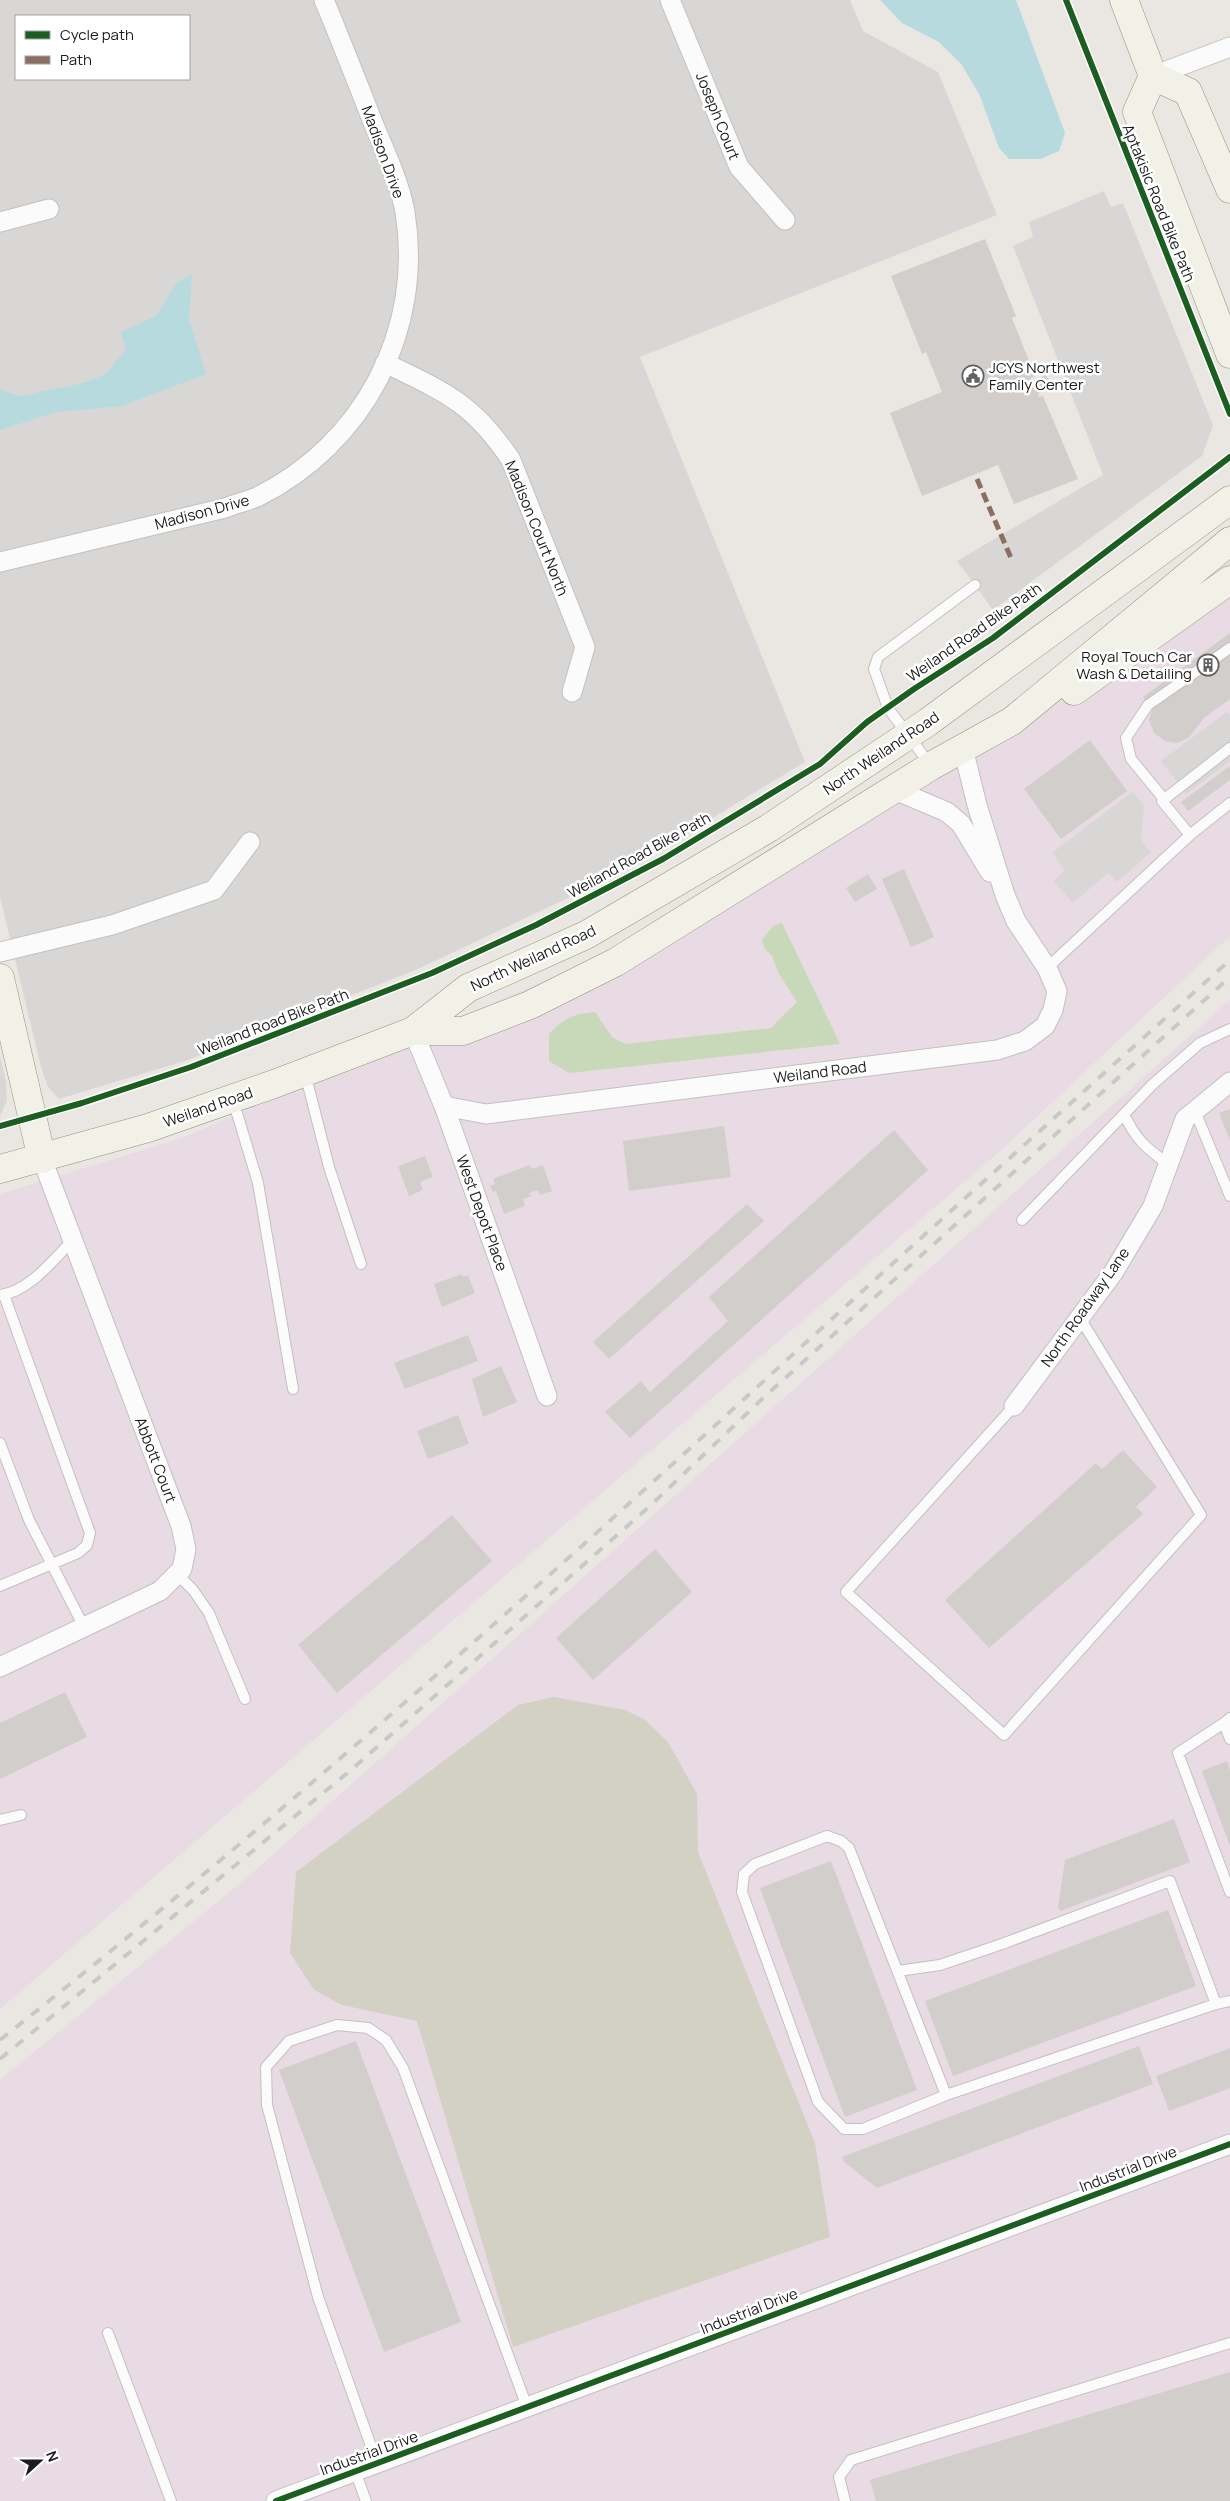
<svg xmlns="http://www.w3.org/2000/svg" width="1230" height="2501" viewBox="0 0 1230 2501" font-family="Manrope,sans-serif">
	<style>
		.residential { fill: #d9d7d5; fill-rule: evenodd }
		.industrial { fill: #e8dbe4 }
		.construction { fill: #d3d1c4 }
		.forest { fill: #c7d9b8 }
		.parking { fill: #d8d7d5 }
		.water { fill: #b6dade }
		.building { fill: #d2cecc }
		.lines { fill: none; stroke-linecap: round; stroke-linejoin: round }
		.lane-casing { stroke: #c2c1bf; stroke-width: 12 }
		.street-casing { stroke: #c2c1bf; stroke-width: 21 }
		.secondary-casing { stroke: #94927b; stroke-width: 29 }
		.lane { stroke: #fcfbfb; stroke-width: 10 }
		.street { stroke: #fcfbfb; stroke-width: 19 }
		.secondary { stroke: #f2f1e8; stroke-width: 28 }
		.rail { stroke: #c9c8c8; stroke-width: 4; stroke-dasharray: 10 10; stroke-linecap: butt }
		.quiet { stroke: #8d6e63; stroke-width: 5; stroke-dasharray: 10 5; stroke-linecap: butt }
		.cycleway-casing { stroke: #fff; stroke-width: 9 }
		.cycleway { stroke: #1b5e20; stroke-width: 6 }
		.labels { text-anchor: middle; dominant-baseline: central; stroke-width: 5; stroke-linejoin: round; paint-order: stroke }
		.street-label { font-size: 15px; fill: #1b1b1b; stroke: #fff }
		.poi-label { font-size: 15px; fill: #1b1b1b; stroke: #fff; text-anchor: start }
	</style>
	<rect width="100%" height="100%" fill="#eae7e3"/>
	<path class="residential" d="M0,0H850L863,31L938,72L997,215L640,357L805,762L686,834L570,897L418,969L188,1060L59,1099L48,1087L41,1067L0,897ZM16,16H189V79H16Z
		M0,1056L6,1081L7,1101L0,1116Z"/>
	<path class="industrial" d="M1230,557V936L998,1153L0,2009V1194L182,1138L682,921L977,754Z
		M1230,1000V2501H0V2080L243,1881Z"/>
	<path class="construction" d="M554,1697L625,1710L644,1719L668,1742L697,1794L698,1852L815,2143L830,2237L513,2347L417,2021L342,2005L314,1990L290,1953L296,1872L518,1705Z"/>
	<path class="forest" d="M782,923L840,1044L569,1073L549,1061V1034C564,1018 573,1014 595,1012L612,1037L625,1044L771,1028L797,1002L779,974L772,956L765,949L762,940L773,926Z"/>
	<path class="parking" d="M1104,191L1111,207L1123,203L1213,425L1202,456L993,610L957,561L1103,475L1013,246L1033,237L1029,222Z
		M1227,712L1230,715V761L1186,794L1161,761Z
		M1132,792L1144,805L1141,840L1151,852L1117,882L1108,873L1073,903L1053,881L1065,870L1052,853Z"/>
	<path class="water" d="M880,0H1016L1065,133L1059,151L1040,159H1009L999,148L980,96L962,65L939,42L902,23Z
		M192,275L189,319L206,374L122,406L56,412L0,430V390L20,396L83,383L106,374L126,349L121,332L156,316L177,282Z"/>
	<path class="building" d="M985,239L1016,316L1012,318L1035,376L1031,378L1032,381L1046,375L1052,388L1038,394L1039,397L1043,396L1078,479L1014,504L998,465L922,496L890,413L942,392L926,352L922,354L891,276Z
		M1230,633V699L1204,718L1188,738L1177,743L1165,741L1154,733L1149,720L1152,711L1143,697Z
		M1090,740L1127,791L1061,839L1024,789Z
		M1230,766V780L1188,811L1181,802Z
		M904,869L934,937L911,947L882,879Z
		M868,874L877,889L855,902L846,888Z
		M1230,1109V1141L1219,1113Z
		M724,1126L731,1177L629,1191L623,1141Z
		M894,1130L928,1170L630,1438L605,1412L641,1381L650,1392L728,1321L709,1297Z
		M425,1156L433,1177L420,1182L423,1190L409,1196L398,1166Z
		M530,1165L532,1169L543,1165L552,1191L540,1195L538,1190L529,1193L531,1196L523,1199L525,1206L504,1214L496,1191L493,1192L490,1186L495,1184L493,1179Z
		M747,1204L764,1221L609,1359L593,1342Z
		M462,1274L463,1277L468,1275L475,1293L442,1307L434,1284Z
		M468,1335L478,1361L405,1389L394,1363Z
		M501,1366L517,1402L483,1417L472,1379Z
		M458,1415L469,1444L428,1459L417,1431Z
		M1123,1450L1157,1487L1136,1507L1143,1514L989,1648L945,1600L1096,1463L1102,1469Z
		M452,1515L492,1561L337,1693L298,1645Z
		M655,1549L692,1592L593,1680L556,1638Z
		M65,1692L87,1737L0,1779V1723Z
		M1227,1761L1230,1770V1846L1202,1771Z
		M1174,1819L1190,1862L1060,1911L1058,1907L1065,1860Z
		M831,1861L917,2090L845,2117L760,1888Z
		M1168,1910L1196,1986L953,2076L925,2001Z
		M356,2041L461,2322L384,2352L279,2070Z
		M1139,2046L1153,2084L877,2188L844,2162L842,2157Z
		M1230,2048V2088L1169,2111L1156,2076Z
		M1230,2372V2501H876L870,2480Z"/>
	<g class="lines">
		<g class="lane-casing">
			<path id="lane" d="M931,766L888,708L874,669L878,657L975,585
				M1164,799L1131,759L1126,738L1148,705L1230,648
				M1190,835L1230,803
				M1047,968L1190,835L1162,801L1230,748
				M305,1073L329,1167L361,1264
				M233,1100L258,1183L293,1389
				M1195,1111L1230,1196
				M1124,1114C1136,1140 1146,1148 1168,1164
				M1022,1220L1153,1084L1200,1043L1230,1029
				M0,1295C29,1292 54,1259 73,1240
				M1014,1406L846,1592L1004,1735L1201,1515L1080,1318
				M0,1443L29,1520L84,1627
				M177,1574L193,1590L209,1613L245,1699
				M0,1586L78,1553L87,1545L90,1533L4,1295
				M1230,1718L1224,1723L1230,1739
				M1224,1723L1178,1753L1230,1892
				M0,1820L21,1815
				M827,1836L841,1841L849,1848L946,2095L863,2129H844L818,2102L742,1892L744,1874L755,1864Z
				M898,1971L940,1965L1002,1944L1170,1881L1216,2004L1230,2001
				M946,2095L1216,2004
				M108,2333L171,2501
				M377,2463L318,2297L267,2105L266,2067L289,2041L337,2025L368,2028L386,2040L403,2068L527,2407
				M355,2471L366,2501
				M845,2501L839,2477L851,2460L1230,2343"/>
		</g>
		<g class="street-casing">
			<path id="street" d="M670,0L739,167L785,220
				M1153,76L1230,47
				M0,222L49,209
				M385,363C445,392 473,403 511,460L585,647L572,692
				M0,562L225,508C235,504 247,501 257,497C364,444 424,330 405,212C400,184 387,156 376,130C359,87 342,43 324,0
				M895,790L947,812L961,824L990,872
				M0,952L112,925L214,890L250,842
				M413,1031L444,1106L547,1396
				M444,1106L486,1114L997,1050L1025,1041L1045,1026L1053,1010L1057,991L1047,968L1016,921L1005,895L977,805L963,748
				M1014,1406L1113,1273L1153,1206L1185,1119L1230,1082
				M0,1667L160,1591L182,1569L186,1549L181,1526L42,1159
				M276,2501L1230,2144"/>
		</g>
		<g class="secondary-casing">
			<path id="secondary" d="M1124,0L1153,76L1188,92L1230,189
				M1153,76L1137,112L1230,354
				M1074,691L1230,580
				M0,978L42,1159
				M413,1031H463L530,1005L616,962L931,766L1012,721L1230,541
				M0,1169L148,1128L274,1084L413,1031L468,988L586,935L769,828L928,722L1230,500"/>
		</g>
		<use href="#lane" class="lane"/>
		<use href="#street" class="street"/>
		<use href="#secondary" class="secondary"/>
		<path class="rail" d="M0,2040C260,1834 509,1614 754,1390C911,1246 1071,1103 1230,960
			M0,2059L351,1770L650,1506L762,1399L1230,977"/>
		<path class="quiet" d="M977,479L1011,558"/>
		<g class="cycleway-casing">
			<path id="cycleway" d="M1066,0L1230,414
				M0,1126L82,1103L191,1067L432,973L536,925L663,859L820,764L867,722L914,689L993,638L1230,457
				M276,2501L1230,2144"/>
		</g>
		<use href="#cycleway" class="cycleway"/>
	</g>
	<defs>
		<g id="civic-ring" transform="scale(1.125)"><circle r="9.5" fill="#fff" stroke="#636261" stroke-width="1.5"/><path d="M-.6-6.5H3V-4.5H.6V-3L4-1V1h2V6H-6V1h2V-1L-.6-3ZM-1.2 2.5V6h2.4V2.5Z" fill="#636261"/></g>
		<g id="building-ring" transform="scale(1.125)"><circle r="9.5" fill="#fff" stroke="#636261" stroke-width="1.5"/><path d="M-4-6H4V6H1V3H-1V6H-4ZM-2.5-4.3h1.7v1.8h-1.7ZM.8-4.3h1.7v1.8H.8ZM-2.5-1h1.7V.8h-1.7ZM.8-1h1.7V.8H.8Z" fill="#636261"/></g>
	</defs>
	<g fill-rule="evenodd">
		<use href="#civic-ring" x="973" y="376"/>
		<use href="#building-ring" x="1208" y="665"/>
	</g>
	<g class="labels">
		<g class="street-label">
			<text transform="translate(718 116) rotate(68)">Joseph Court</text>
			<text transform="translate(383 152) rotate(70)">Madison Drive</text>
			<text transform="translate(1159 203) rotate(68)">Aptakisic Road Bike Path</text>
			<text transform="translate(202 512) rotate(-15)">Madison Drive</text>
			<text transform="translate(537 528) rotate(68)">Madison Court North</text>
			<text transform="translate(974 632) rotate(-35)">Weiland Road Bike Path</text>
			<text transform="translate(881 753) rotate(-34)">North Weiland Road</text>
			<text transform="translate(639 855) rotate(-29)">Weiland Road Bike Path</text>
			<text transform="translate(533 958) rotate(-25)">North Weiland Road</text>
			<text transform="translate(273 1022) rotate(-21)">Weiland Road Bike Path</text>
			<text transform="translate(820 1072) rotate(-7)">Weiland Road</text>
			<text transform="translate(208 1107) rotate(-19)">Weiland Road</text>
			<text transform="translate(482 1213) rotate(70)">West Depot Place</text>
			<text transform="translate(1085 1307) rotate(-55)">North Roadway Lane</text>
			<text transform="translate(156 1460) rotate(69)">Abbott Court</text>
			<text transform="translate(1128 2169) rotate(-21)">Industrial Drive</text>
			<text transform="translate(749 2311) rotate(-21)">Industrial Drive</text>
			<text transform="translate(369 2453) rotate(-20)">Industrial Drive</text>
		</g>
		<g class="poi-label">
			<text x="989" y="367">JCYS Northwest<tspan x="989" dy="17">Family Center</tspan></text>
			<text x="1192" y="656" text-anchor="end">Royal Touch Car<tspan x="1192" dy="17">Wash &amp; Detailing</tspan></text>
		</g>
	</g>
	<rect x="15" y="15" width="175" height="65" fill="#ffffff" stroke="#a4a4a4"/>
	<rect x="25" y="31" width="25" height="8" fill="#1b5e20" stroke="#a4a4a4"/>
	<text x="60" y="40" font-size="15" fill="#1b1b1b">Cycle path</text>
	<rect x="25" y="56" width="25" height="8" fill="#8d6e63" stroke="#a4a4a4"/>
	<text x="60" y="65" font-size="15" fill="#1b1b1b">Path</text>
	<g transform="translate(40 2461) rotate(69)" stroke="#ffffff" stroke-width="4" paint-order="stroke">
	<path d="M0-4L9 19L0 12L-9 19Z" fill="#1b1b1b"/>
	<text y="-8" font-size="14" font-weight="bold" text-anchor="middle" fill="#1b1b1b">N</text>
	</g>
</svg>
